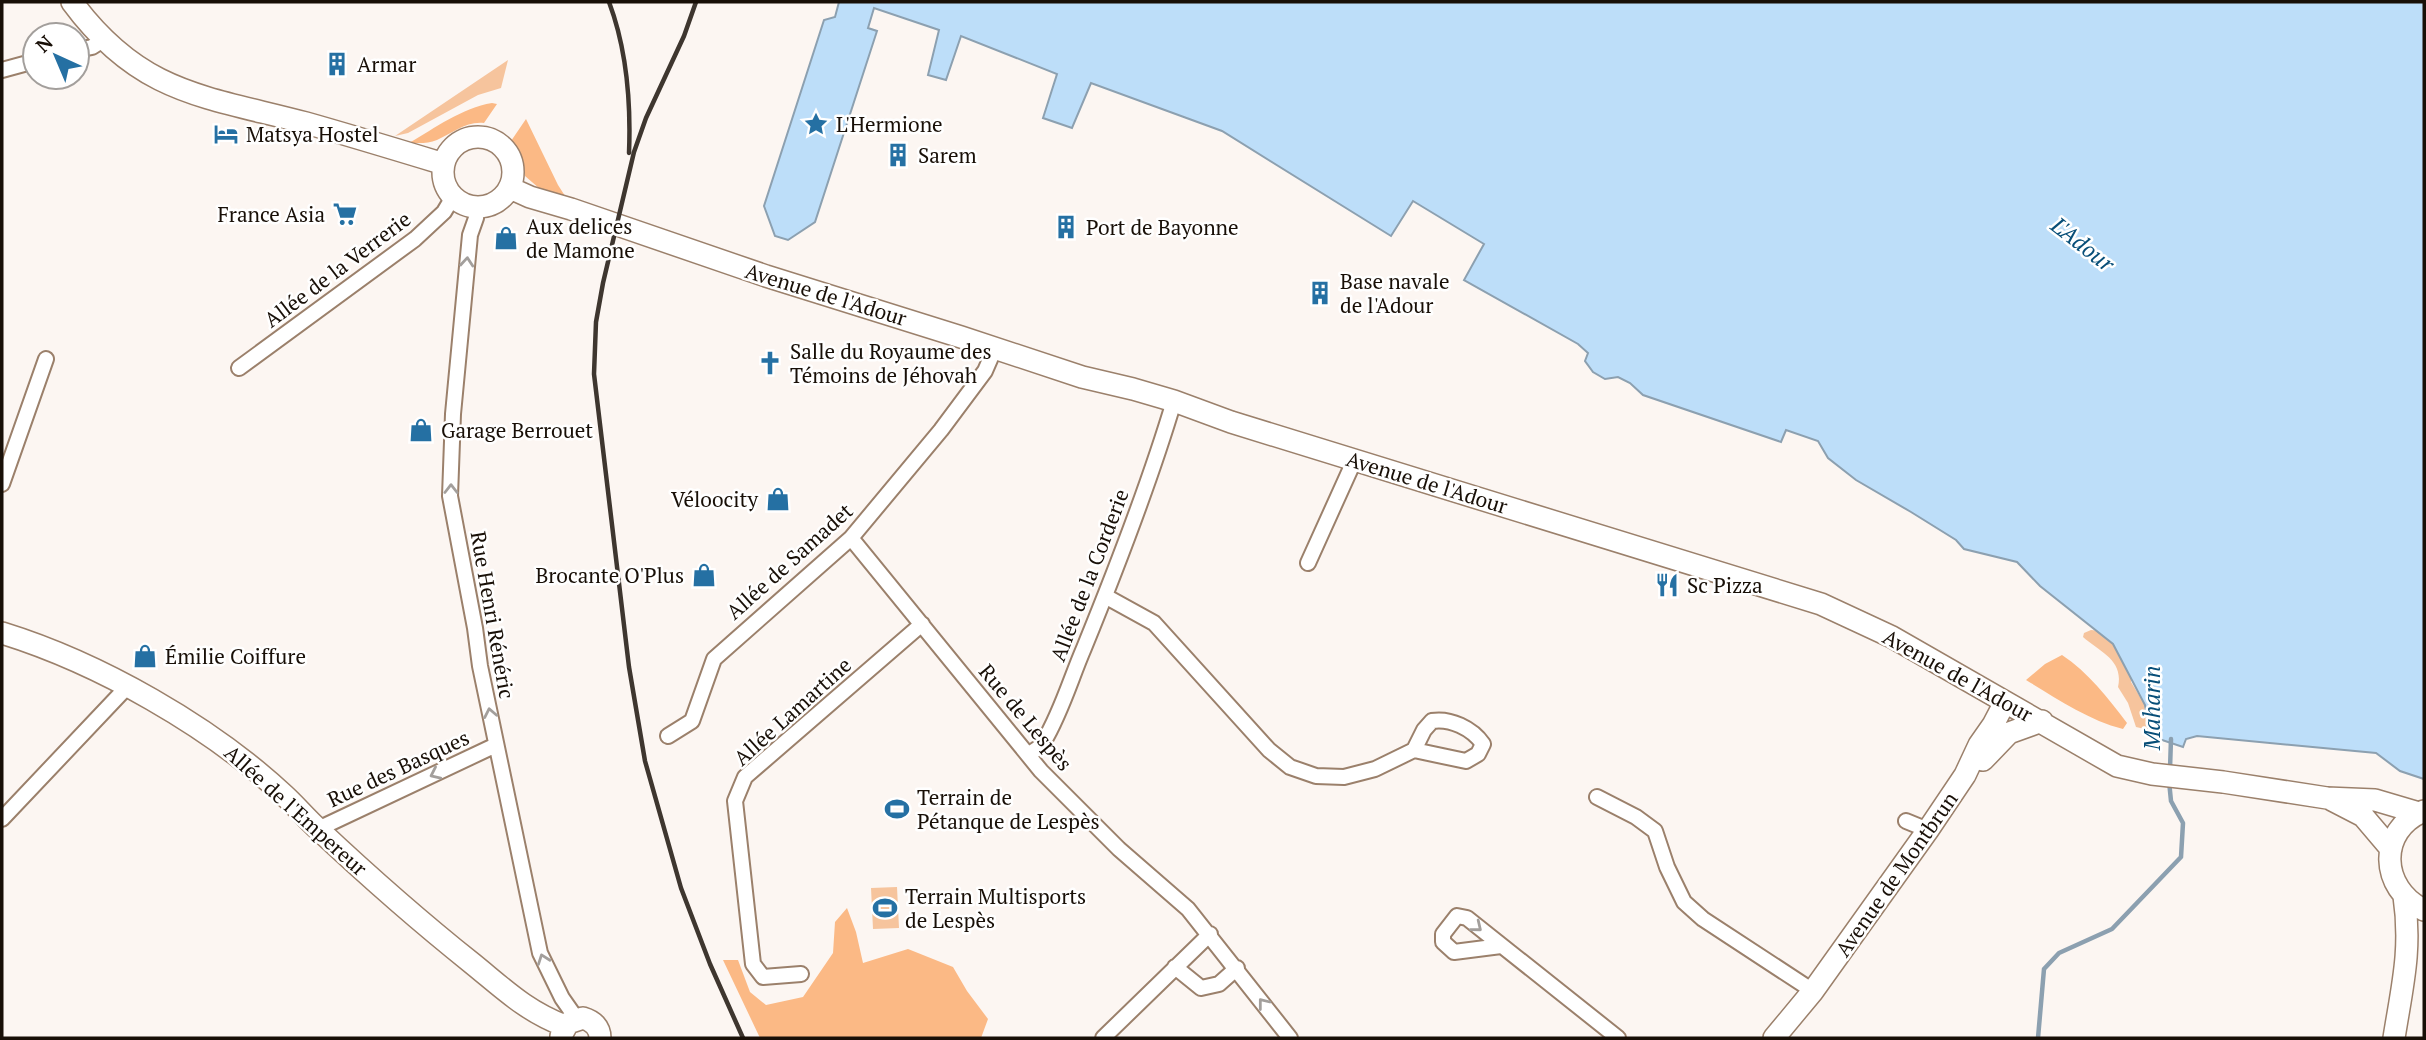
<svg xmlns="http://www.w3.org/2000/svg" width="2426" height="1040" viewBox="0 0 2426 1040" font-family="'PT Serif',serif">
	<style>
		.green { fill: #f6c49d }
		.forest { fill: #fbb985 }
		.water { fill: #bddef9; stroke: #8ca0b0; stroke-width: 2 }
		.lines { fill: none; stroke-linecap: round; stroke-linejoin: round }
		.stream { stroke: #8ca0b0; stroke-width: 4.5 }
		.street-casing { stroke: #9b806b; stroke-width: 18 }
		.secondary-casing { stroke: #9b806b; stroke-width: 24 }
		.street { stroke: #fff; stroke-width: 14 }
		.secondary { stroke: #fff; stroke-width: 21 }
		.rail { stroke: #3e362f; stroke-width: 4.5 }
		.oneway { stroke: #a39f9c }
		.labels { text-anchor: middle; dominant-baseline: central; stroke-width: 5; stroke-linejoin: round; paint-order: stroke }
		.poi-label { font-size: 21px; fill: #180f07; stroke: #fff; text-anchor: start }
		.street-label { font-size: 21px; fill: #180f07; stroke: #fff }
		.water-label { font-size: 23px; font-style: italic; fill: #074e78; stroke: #fff }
	</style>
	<rect width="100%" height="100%" fill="#fcf6f2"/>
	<path class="green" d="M508,60L501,88L478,95L408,133L395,136Z
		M2091,630L2100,631L2108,636L2132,673L2131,682L2145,705L2144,713L2149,716V730L2136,727L2128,703L2118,687C2124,660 2100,652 2083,637L2084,633Z
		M897,887L899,928L873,929L871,888Z"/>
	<path class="forest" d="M492,103L497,104L484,123C466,121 453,133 437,140C428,144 419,143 409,143C435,128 462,108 492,103Z
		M526,119L558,185L567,199L540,189L525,176L520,154L511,141Z
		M2062,655C2088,672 2108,698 2127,723L2123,729C2088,720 2056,698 2026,680L2045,664Z
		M847,908L856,932L863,963L908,949L953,967L967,991L988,1019L981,1038H760L723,960H738L750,992L766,1005L803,997L833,953L835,922Z"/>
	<path class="water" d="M839,2H2424V779L2400,771L2376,753L2197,736L2186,739L2183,747L2150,736L2145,705L2113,644L2040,586L2017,562L1964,549L1956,540L1911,512L1856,480L1828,458L1818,441L1786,430L1781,442L1643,395L1630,383L1618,377L1605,379L1593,372L1585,361L1588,353L1578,344L1464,280L1484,244L1413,201L1391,236L1222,131L1091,83L1072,128L1043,118L1057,74L961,36L946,80L928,75L939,30L874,8L868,28L877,31L815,222L788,240L775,236L764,206L824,20L835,17Z"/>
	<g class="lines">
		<path class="stream" d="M2170,769L2171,739
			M2038,1038L2044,969L2059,953L2112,929L2181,857L2183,823L2171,801L2169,781"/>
		<g class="street-casing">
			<path id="street" d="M77,50L92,47L103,40
				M2,70L35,61
				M477,208L476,218L470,235L453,414L450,496L475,628L480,666L540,953L562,998L576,1018
				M239,368L415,239L444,212L453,197
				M2,484L46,359
				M851,538L1041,771L1119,849L1188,909L1290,1038
				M1308,563L1355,459
				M1105,596L1154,623L1269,750L1290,767L1316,776L1344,777L1375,769L1414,750L1466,761L1478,754L1483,744C1472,728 1450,718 1432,721L1424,730L1414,750
				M668,736L692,721L714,659L851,538L941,430L985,371L995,348
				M1028,754C1035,751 1040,748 1044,741C1061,713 1071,678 1084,648C1117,567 1149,485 1174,401
				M1597,797L1636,817L1655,831L1667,867L1684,902L1703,919L1813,991
				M2,819L127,687
				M1906,821L1928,830
				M318,829L496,745
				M1501,946L1454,952L1443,942V934L1457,916L1467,918L1618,1038
				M1175,967L1201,988L1219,984L1237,968
				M801,974L763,977L753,964L735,801L745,777L922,624
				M1103,1038L1210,934"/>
		</g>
		<g class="secondary-casing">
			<path id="secondary" d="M72,2C140,94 204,96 306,123C352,136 398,150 444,164
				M443 172a35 35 0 1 1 70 0a35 35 0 1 1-70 0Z
				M510,188L530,197L571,209L766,276L961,337L1082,377L1133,389L1174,401L1231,422L1821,604L1892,637L2117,766L2152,774L2223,782L2327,798L2375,800L2419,813
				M2,633C99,663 210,726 284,795C296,806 306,818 318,829C368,876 419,921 473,964C505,990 526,1011 565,1026
				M1983,760L2009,733L2042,721
				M2332,800L2363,816L2391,849
				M2424,811C2377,830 2380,889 2424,910
				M561,1036L568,1023L583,1018C593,1021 600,1027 600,1038
				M1774,1038L1813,991L1928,830L1965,775L1979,745L1993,725L2005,702
				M2394,1038C2402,987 2412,950 2404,896"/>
		</g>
		<use href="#street" class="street"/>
		<use href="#secondary" class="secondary"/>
		<path class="rail" d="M609,2C627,50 631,103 629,153
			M696,2L684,36L646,118L634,152L603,283L596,322L594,374L629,667L645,761L681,888L710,964L743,1038"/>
	</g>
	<defs><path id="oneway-chevron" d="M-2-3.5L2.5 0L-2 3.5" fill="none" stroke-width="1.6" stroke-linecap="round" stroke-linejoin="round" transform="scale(1.75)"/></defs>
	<g class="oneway">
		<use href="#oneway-chevron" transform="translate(467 262) rotate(-85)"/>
		<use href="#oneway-chevron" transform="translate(451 489) rotate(-90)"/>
		<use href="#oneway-chevron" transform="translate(490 713) rotate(-101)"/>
		<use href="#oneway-chevron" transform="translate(435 774) rotate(155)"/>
		<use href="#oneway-chevron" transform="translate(1477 927) rotate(39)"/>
		<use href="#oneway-chevron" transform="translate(543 959) rotate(-110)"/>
		<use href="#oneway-chevron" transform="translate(1263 1003) rotate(-128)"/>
	</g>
	<defs>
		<g id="building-bare" transform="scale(1.89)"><path d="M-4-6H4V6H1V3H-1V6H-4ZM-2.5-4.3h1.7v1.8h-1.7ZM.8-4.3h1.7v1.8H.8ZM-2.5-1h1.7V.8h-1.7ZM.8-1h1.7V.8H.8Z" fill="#2570a3" stroke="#fff" stroke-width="2.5" paint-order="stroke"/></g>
		<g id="sight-bare" transform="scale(1.89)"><path d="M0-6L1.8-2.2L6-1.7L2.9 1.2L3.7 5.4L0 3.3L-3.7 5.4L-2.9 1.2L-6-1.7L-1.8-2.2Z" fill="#2570a3" stroke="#fff" stroke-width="2.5" paint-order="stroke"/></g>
		<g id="hotel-bare" transform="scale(1.89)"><path d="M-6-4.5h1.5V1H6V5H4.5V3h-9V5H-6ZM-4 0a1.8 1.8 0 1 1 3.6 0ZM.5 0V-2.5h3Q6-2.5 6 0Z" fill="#2570a3" stroke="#fff" stroke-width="2.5" paint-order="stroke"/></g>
		<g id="supermarket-bare" transform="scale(1.89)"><path d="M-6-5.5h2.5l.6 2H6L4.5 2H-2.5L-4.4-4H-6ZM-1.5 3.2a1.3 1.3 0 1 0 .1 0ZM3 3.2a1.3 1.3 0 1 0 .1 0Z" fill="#2570a3" stroke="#fff" stroke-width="2.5" paint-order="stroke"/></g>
		<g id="shop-bare" transform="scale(1.89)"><path d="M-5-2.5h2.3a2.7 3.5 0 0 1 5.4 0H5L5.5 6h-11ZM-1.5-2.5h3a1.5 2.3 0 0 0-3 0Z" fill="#2570a3" stroke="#fff" stroke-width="2.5" paint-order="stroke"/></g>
		<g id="church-bare" transform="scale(1.89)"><path d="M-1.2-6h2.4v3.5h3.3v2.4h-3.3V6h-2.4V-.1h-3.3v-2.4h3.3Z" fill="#2570a3" stroke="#fff" stroke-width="2.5" paint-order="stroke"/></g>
		<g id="restaurant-bare" transform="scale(1.89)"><path d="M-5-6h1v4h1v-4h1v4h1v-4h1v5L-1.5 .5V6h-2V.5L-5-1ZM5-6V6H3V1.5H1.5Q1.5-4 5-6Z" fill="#2570a3" stroke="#fff" stroke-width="2.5" paint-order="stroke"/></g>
		<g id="stadium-bare" transform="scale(1.89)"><path d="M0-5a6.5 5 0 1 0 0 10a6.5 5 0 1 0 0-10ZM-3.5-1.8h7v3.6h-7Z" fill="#2570a3" stroke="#fff" stroke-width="2.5" paint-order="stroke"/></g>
	</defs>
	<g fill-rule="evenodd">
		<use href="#building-bare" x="337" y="64"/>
		<use href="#sight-bare" x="816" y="124"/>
		<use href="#hotel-bare" x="226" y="134"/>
		<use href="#building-bare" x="898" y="155"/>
		<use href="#supermarket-bare" x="345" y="214"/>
		<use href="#building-bare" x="1066" y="227"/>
		<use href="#shop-bare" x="506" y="238"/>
		<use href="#building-bare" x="1320" y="293"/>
		<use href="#church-bare" x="770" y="363"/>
		<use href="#shop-bare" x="421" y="430"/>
		<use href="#shop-bare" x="778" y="499"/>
		<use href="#shop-bare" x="704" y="575"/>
		<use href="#restaurant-bare" x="1667" y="585"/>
		<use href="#shop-bare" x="145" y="656"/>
		<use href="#stadium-bare" x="897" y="809"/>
		<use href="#stadium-bare" x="885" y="908"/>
	</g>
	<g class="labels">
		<g class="poi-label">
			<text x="357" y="64">Armar</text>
			<text x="836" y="124">L'Hermione</text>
			<text x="246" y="134">Matsya Hostel</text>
			<text x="918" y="155">Sarem</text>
			<text x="325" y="214" text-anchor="end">France Asia</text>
			<text x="526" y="226">Aux delices<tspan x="526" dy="24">de Mamone</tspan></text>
			<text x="1086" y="227">Port de Bayonne</text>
			<text x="1340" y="281">Base navale<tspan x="1340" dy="24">de l'Adour</tspan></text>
			<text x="790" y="351">Salle du Royaume des<tspan x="790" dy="24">Témoins de Jéhovah</tspan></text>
			<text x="441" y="430">Garage Berrouet</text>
			<text x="758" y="499" text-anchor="end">Véloocity</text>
			<text x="684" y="575" text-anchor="end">Brocante O'Plus</text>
			<text x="1687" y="585">Sc Pizza</text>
			<text x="165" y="656">Émilie Coiffure</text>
			<text x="917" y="797">Terrain de<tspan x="917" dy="24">Pétanque de Lespès</tspan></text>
			<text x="905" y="896">Terrain Multisports<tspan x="905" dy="24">de Lespès</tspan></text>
		</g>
		<g class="street-label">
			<text transform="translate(337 269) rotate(-37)">Allée de la Verrerie</text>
			<text transform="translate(826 294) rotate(17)">Avenue de l'Adour</text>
			<text transform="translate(1427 482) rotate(17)">Avenue de l'Adour</text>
			<text transform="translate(789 561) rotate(-42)">Allée de Samadet</text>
			<text transform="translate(1089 575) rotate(-69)">Allée de la Corderie</text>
			<text transform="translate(493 615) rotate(80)">Rue Henri Rénéric</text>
			<text transform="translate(1958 675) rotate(29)">Avenue de l'Adour</text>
			<text transform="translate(792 711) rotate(-42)">Allée Lamartine</text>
			<text transform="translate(1026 717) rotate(50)">Rue de Lespès</text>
			<text transform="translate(398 768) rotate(-25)">Rue des Basques</text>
			<text transform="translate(296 810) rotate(42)">Allée de l'Empereur</text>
			<text transform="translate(1896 874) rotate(-55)">Avenue de Montbrun</text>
		</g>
		<g class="water-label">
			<text transform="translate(2083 244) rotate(38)">L'Adour</text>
			<text transform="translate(2151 708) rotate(-90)">Maharin</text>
		</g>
	</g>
	<rect width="2426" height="1040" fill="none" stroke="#180f07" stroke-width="7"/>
	<g transform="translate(56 56) rotate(316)"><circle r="33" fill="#ffffff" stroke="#a39f9c" stroke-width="2"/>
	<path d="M0-5L12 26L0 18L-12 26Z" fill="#2570a3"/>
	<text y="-10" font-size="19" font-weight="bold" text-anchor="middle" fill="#180f07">N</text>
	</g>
</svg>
